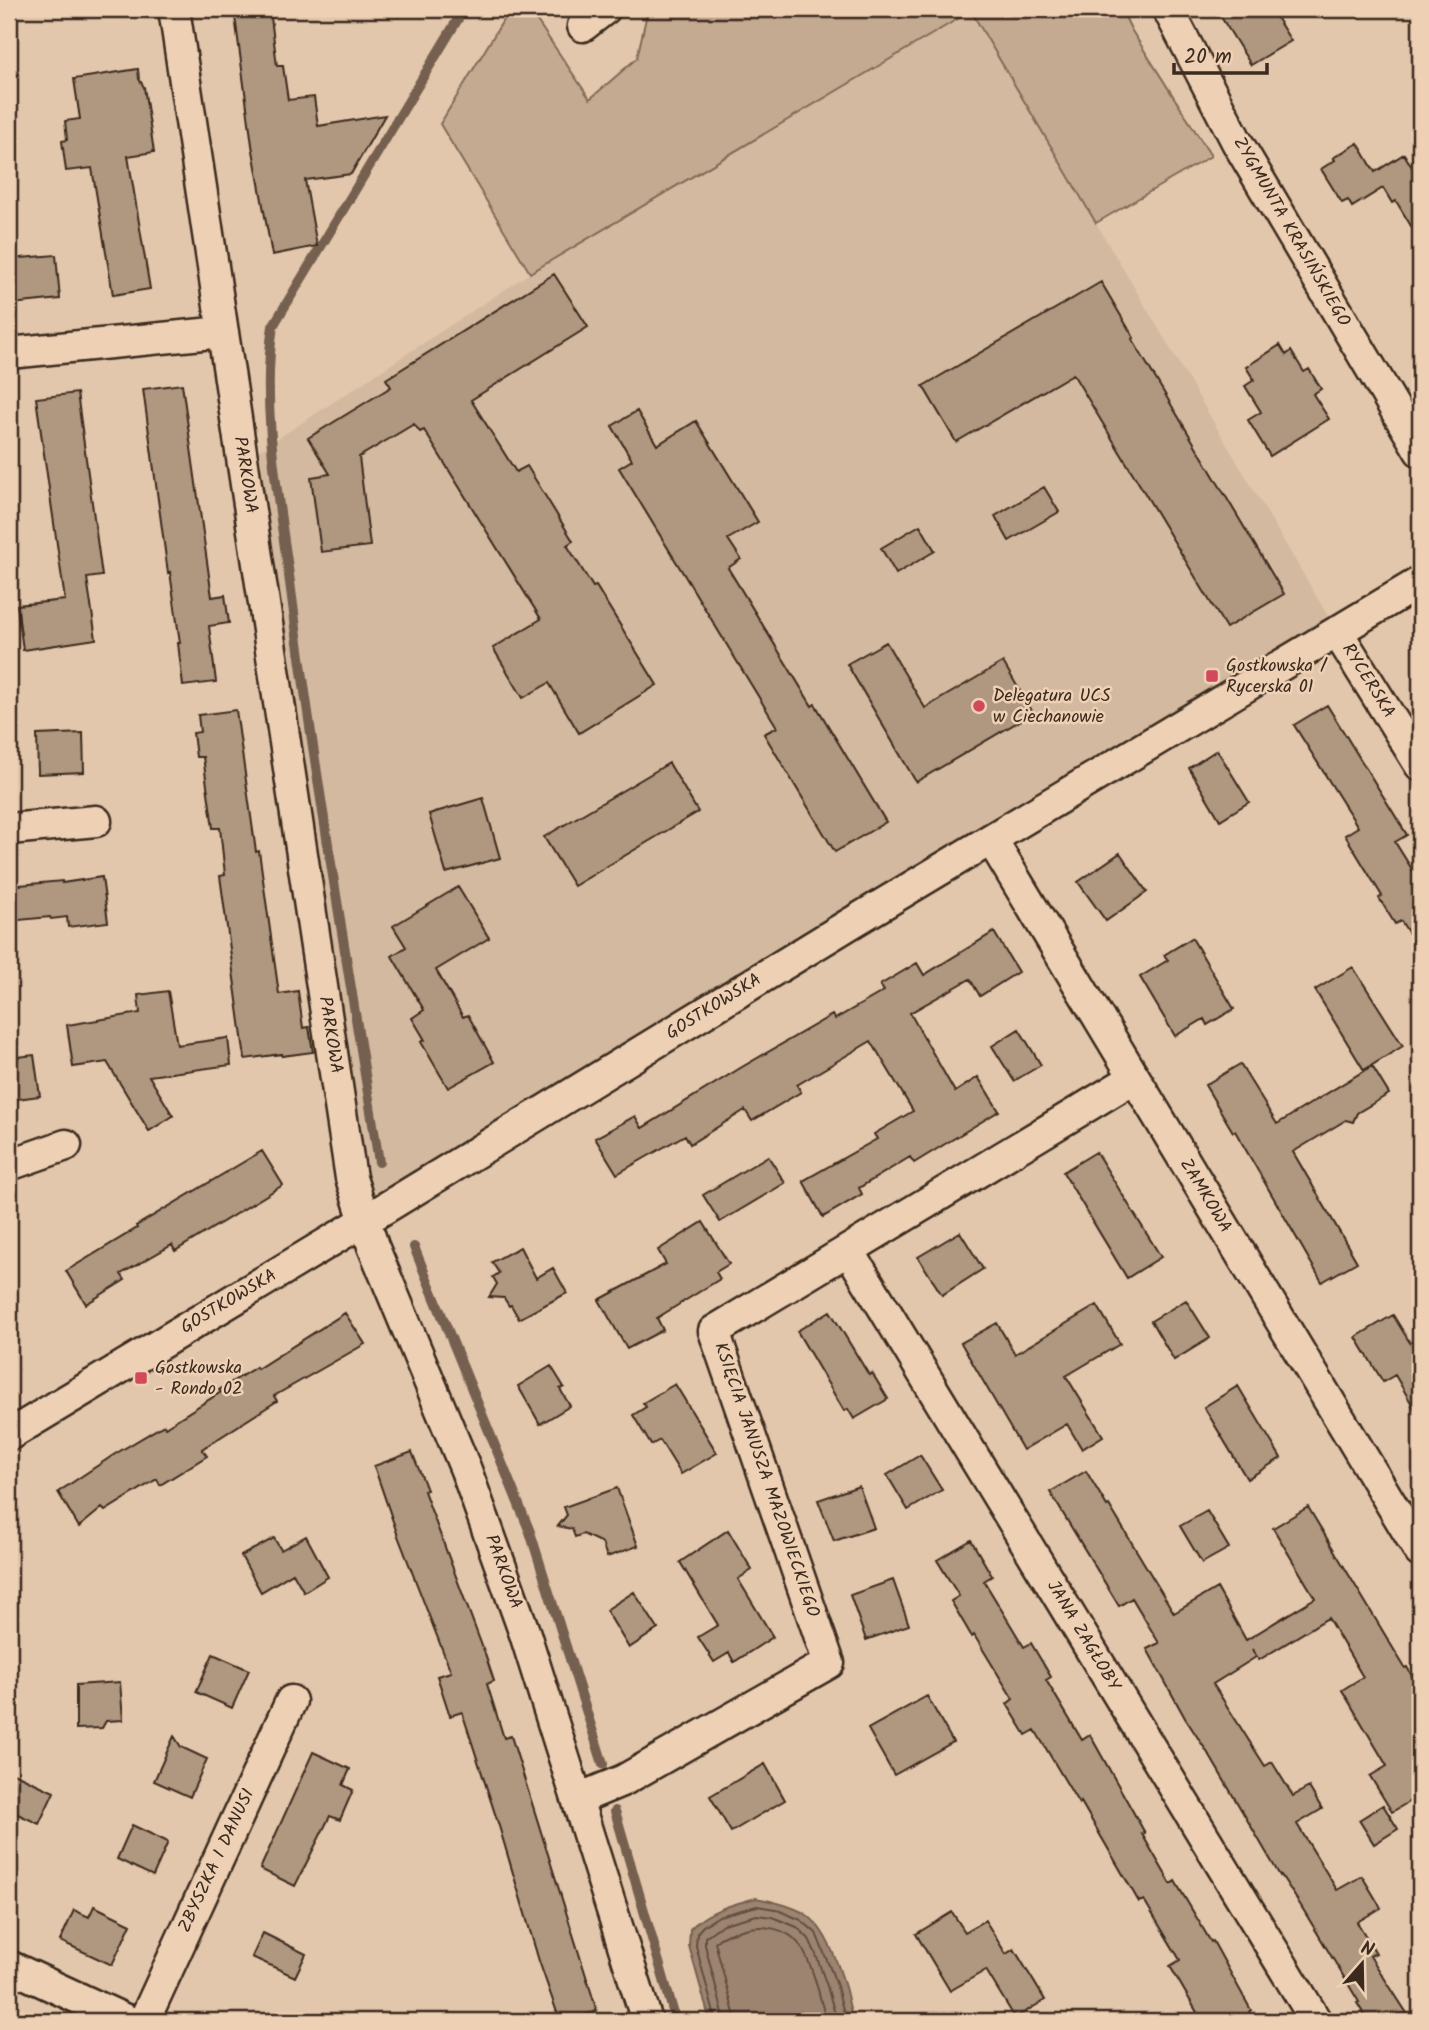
<svg xmlns="http://www.w3.org/2000/svg" width="1429" height="2030" viewBox="0 0 1429 2030" font-family="Kalam,sans-serif">
	<style>
		.built { fill: #d3b99f }
		.green { fill: #c4aa91; stroke: #806a58; stroke-width: 2 }
		.water { fill: #9c8470; stroke: #75604f; stroke-width: 2 }
		.lines { fill: none; stroke-linecap: round; stroke-linejoin: round }
		.shore { stroke: #624e3f; stroke-width: 2 }
		.stream { stroke: #75604f; stroke-width: 10 }
		.building { fill: #af9780; stroke: #3b2a1e; stroke-width: 2 }
		.minor-casing { stroke: #3b2a1e; stroke-width: 35 }
		.minor { stroke: #eed1b5; stroke-width: 30 }
		.poi-dot { fill: #d1495b; stroke: #eed1b5; stroke-width: 2.5 }
		.labels { text-anchor: middle; dominant-baseline: central; stroke-width: 5; stroke-linejoin: round; paint-order: stroke }
		.street-label { font-size: 18px; fill: #3b2a1e; stroke: #eed1b5 }
		.poi-label { font-size: 18px; fill: #3b2a1e; stroke: #eed1b5; text-anchor: start }
	</style>
	<rect width="100%" height="100%" fill="#e3c7ac"/>
	<filter id="ink" filterUnits="userSpaceOnUse"><feTurbulence type="fractalNoise" baseFrequency=".0143" numOctaves="2"/><feDisplacementMap in="SourceGraphic" scale="14" xChannelSelector="R" yChannelSelector="G"/><feConvolveMatrix kernelMatrix="1 2 1 2 8 2 1 2 1" color-interpolation-filters="sRGB"/></filter>
	<g filter="url(#ink)">
		<path class="built" d="M971,11L1338,633L364,1221L242,462L530,273Z"/>
		<path class="green" d="M510,9H529L590,99L637,58L648,9H1121L1132,31L1211,156L1096,223L971,11L530,273L440,124Z"/>
		<path class="water" d="M756,1898C772,1901 789,1905 804,1913C831,1929 848,1991 852,2021H710L689,1946L690,1929C708,1910 732,1905 756,1898Z"/>
		<g class="lines">
			<path class="shore" d="M716,2021L696,1946L697,1933L703,1926L719,1916L757,1906L775,1909L801,1920L816,1933L836,1983L846,2021
				M725,2021L705,1945V1937L723,1924L757,1915L772,1917L797,1927L809,1939L815,1952L827,1986L837,2021
				M736,2021L715,1942C724,1934 734,1932 745,1929C762,1924 787,1928 799,1944C812,1961 821,2000 826,2021"/>
			<path class="stream" d="M379,1162C349,972 316,782 291,590C280,506 260,410 273,326L464,9
				M414,1247L530,1532L603,1764
				M615,1811L676,2021"/>
		</g>
		<path class="building" d="M234,9H270L277,66H283L288,100L314,97L318,126L385,115L351,174L305,180L317,246L272,255L252,145Z
			M1216,9H1271L1291,41L1251,65Z
			M138,69L139,79L144,87L154,152L128,156L150,289L113,295L92,168L66,171L62,141L67,140L65,121L80,119L74,79Z
			M1358,143L1375,172L1404,154L1412,167L1420,163V241L1396,201L1392,203L1383,188L1352,207L1348,200L1342,203L1321,169L1335,160L1333,158Z
			M56,255L60,299L12,304L9,259Z
			M554,274L588,327L471,400L516,472L527,466L573,541L567,545L593,587L596,586L657,685L579,733L549,683L523,698L493,648L541,619L424,430L420,432L414,424L359,457L370,546L321,552L311,477L330,474L308,438L391,387L386,379Z
			M1101,282L1134,338L1132,339L1284,594L1226,628L1073,374L956,442L923,386Z
			M1280,345L1286,355L1291,351L1304,372L1309,369L1321,389L1313,394L1329,419L1270,456L1248,420L1261,412L1245,386L1254,380L1246,367Z
			M182,384L212,597L225,595L229,623L209,626L216,682L183,686L178,643H180L170,572L168,573L143,389Z
			M77,393L102,576L87,578L96,639L23,650L17,605L65,600L36,398Z
			M637,411L657,445L696,421L758,522L728,539L741,559L728,568L812,706L815,704L886,822L835,852L764,734L777,727L619,468L632,460L612,426Z
			M1044,487L1059,512L1009,541L995,516Z
			M920,525L935,551L896,574L881,548Z
			M886,642L925,708L1003,662L1033,713L916,782L847,664Z
			M1327,705L1407,835L1395,842L1420,882V951L1401,921L1395,924L1379,898L1382,896L1345,835L1358,827L1294,725Z
			M236,710L256,852L259,851L279,994L298,991L303,1028L309,1027L313,1052L282,1056V1054L245,1059L220,876L225,875L220,828H213L203,757H196L193,733L200,732L198,715Z
			M83,733L84,772L38,774L37,735Z
			M1217,750L1249,802L1220,820L1189,768Z
			M669,763L698,812L574,886L544,837Z
			M483,798L500,858L446,873L429,814Z
			M1120,853L1147,892L1106,921L1078,882Z
			M102,877L108,922L68,927L67,917L51,919L50,917L9,921V886L62,881V883Z
			M458,887L489,938L436,970L463,1017L468,1015L494,1062L448,1088L421,1042L425,1040L412,1018L424,1010L392,956L406,947L393,926Z
			M994,932L1018,972L980,996L970,979L910,1013L955,1092L978,1077L999,1111L914,1163L910,1157L859,1188L862,1194L823,1217L803,1181L877,1139L874,1134L913,1111L871,1041L797,1085L801,1092L752,1121L745,1110L690,1144L685,1135L617,1174L595,1138L635,1116L642,1128L742,1067L832,1015L835,1019L884,991L880,985L917,963L924,975Z
			M1192,938L1234,1009L1207,1025L1204,1019L1175,1036L1140,977L1168,960L1164,955Z
			M1353,967L1403,1046L1364,1070L1315,990Z
			M168,991L177,1045L228,1038L231,1065L149,1076L173,1116L149,1131L107,1062L73,1067L67,1025L140,1013L138,995Z
			M1019,1029L1041,1065L1014,1081L992,1046Z
			M34,1055L40,1096L9,1100V1058Z
			M1240,1064L1277,1124L1372,1066L1389,1094L1357,1113L1353,1122L1346,1120L1293,1152L1357,1262L1322,1282L1235,1131L1233,1132L1205,1085Z
			M262,1151L283,1185L175,1251L172,1245L121,1274L125,1280L86,1304L66,1271L137,1228L136,1226Z
			M1096,1152L1161,1257L1127,1278L1063,1172Z
			M768,1156L785,1183L720,1222L703,1195Z
			M703,1222L729,1264L716,1272L720,1279L657,1318L663,1330L627,1349L599,1300L666,1264L658,1250Z
			M960,1232L983,1269L942,1295L918,1257Z
			M520,1247L536,1278L553,1268L567,1293L519,1319L511,1305L509,1306L504,1298L489,1297L497,1284L493,1277L499,1273L492,1262Z
			M1186,1300L1210,1338L1174,1360L1151,1321Z
			M1097,1305L1120,1344L1066,1376L1103,1436L1082,1449L1067,1424L1023,1450L961,1343L997,1323L1015,1354Z
			M830,1311L869,1375L872,1373L888,1399L854,1419L848,1409L844,1411L797,1331Z
			M345,1313L365,1344L274,1396L277,1401L202,1449L207,1456L160,1485L157,1479L105,1511L102,1508L79,1527L58,1492L115,1454L164,1425L165,1427L221,1392L219,1390L256,1367L257,1369Z
			M1393,1315L1420,1359V1418L1395,1375L1383,1382L1356,1337Z
			M551,1366L564,1387L560,1389L570,1406L540,1424L518,1386Z
			M675,1384L717,1453L681,1474L660,1440L651,1445L633,1415L646,1407L643,1403Z
			M1238,1386L1281,1458L1247,1479L1204,1407Z
			M412,1452L427,1490L424,1491L485,1654L494,1681L487,1684L504,1738L511,1736L597,2011L564,2021H560L539,1961L499,1826L462,1712L450,1716L437,1676L451,1672L398,1536L374,1466Z
			M920,1455L942,1490L908,1510L887,1475Z
			M1086,1471L1107,1506L1109,1505L1174,1613L1217,1588L1246,1640L1315,1598L1273,1528L1308,1507L1405,1668L1407,1667L1420,1690V1795L1392,1812L1370,1776L1387,1766L1342,1690L1363,1677L1328,1618L1259,1660L1252,1649L1256,1657L1213,1684L1265,1766L1272,1762L1293,1796L1309,1787L1322,1809L1297,1824L1337,1890L1362,1876L1381,1908L1357,1922L1376,1953L1370,1956L1412,2021H1368L1357,2003L1359,2002L1301,1906L1281,1875L1280,1876L1211,1758L1185,1718L1147,1649L1159,1643L1132,1598L1119,1606L1050,1492Z
			M859,1486L874,1528L834,1541L818,1500Z
			M617,1488L638,1546L607,1557L602,1543L583,1534L575,1537L572,1529L558,1526L567,1515L564,1507Z
			M1207,1511L1229,1548L1202,1563L1180,1526Z
			M728,1530L752,1570L738,1579L773,1637L734,1662L729,1653L714,1662L698,1637L718,1625L680,1562Z
			M306,1536L328,1577L304,1592L293,1573L261,1592L241,1556L274,1538L281,1550Z
			M971,1540L992,1576L984,1581L1024,1647L1031,1643L1051,1677L1046,1680L1082,1740L1090,1735L1145,1833L1142,1834L1171,1884L1175,1881L1211,1942L1213,1941L1251,2010L1249,2012L1255,2021H1202L1170,1966L1180,1960L1144,1900L1139,1902L1081,1802L1079,1804L1035,1730L1026,1735L1007,1704L1013,1699L974,1635L972,1637L951,1601L959,1596L937,1560Z
			M893,1580L909,1625L866,1640L850,1595Z
			M634,1592L658,1629L629,1648L606,1610Z
			M213,1654L249,1670L232,1708L196,1692Z
			M120,1682L123,1720L106,1721L102,1728L76,1729V1685Z
			M927,1696L953,1742L894,1775L868,1729Z
			M174,1736L181,1747L207,1759L190,1797L154,1781Z
			M313,1752L350,1769L343,1785L353,1790L340,1820L330,1816L295,1886L260,1869Z
			M765,1764L785,1800L731,1832L710,1796Z
			M9,1771L54,1792L39,1824L9,1810Z
			M1383,1805L1398,1829L1374,1844L1359,1820Z
			M132,1825L168,1842L153,1876L117,1859Z
			M94,1906L131,1924L112,1965L60,1941L74,1910L89,1917Z
			M952,1912L965,1932L985,1920L1006,1954L1014,1949L1045,2000L1015,2018L986,1970L950,1991L916,1934Z
			M263,1933L306,1954L295,1977L252,1957Z"/>
		<g class="lines">
			<g class="minor-casing">
				<path id="minor" d="M174,9L351,1178L373,1246L466,1470L525,1634L647,2021
					M1168,9L1237,142L1420,451
					M583,26L605,9
					M9,353L223,332
					M1338,633L1420,765
					M9,829L96,821
					M991,839L1420,1552
					M9,1165L66,1145
					M849,1251L1316,2021
					M9,1435L364,1221L848,925L1420,582
					M578,1799L624,1780L829,1663L714,1331L1134,1078
					M9,1966L128,2021
					M144,2021L291,1701"/>
			</g>
			<use href="#minor" class="minor"/>
		</g>
	</g>
	<g class="poi-dot">
		<rect x="1205" y="669" width="14" height="14" rx="3.5"/>
		<circle cx="979" cy="706" r="7"/>
		<rect x="134" y="1371" width="14" height="14" rx="3.5"/>
	</g>
	<g class="labels">
		<g class="street-label">
			<text transform="translate(1291 232) rotate(60)">ZYGMUNTA KRASIŃSKIEGO</text>
			<text transform="translate(245 475) rotate(81)">PARKOWA</text>
			<text transform="translate(1368 681) rotate(58)">RYCERSKA</text>
			<text transform="translate(714 1007) rotate(-32)">GOSTKOWSKA</text>
			<text transform="translate(330 1035) rotate(81)">PARKOWA</text>
			<text transform="translate(1205 1196) rotate(59)">ZAMKOWA</text>
			<text transform="translate(229 1302) rotate(-31)">GOSTKOWSKA</text>
			<text transform="translate(766 1480) rotate(71)">KSIĘCIA JANUSZA MAZOWIECKIEGO</text>
			<text transform="translate(503 1572) rotate(70)">PARKOWA</text>
			<text transform="translate(1083 1636) rotate(59)">JANA ZAGŁOBY</text>
			<text transform="translate(217 1861) rotate(-65)">ZBYSZKA I DANUSI</text>
		</g>
		<g class="poi-label">
			<text x="1226" y="666">Gostkowska /<tspan x="1226" dy="21">Rycerska 01</tspan></text>
			<text x="993" y="696">Delegatura UCS<tspan x="993" dy="21">w Ciechanowie</tspan></text>
			<text x="155" y="1368">Gostkowska<tspan x="155" dy="21">- Rondo 02</tspan></text>
		</g>
	</g>
	<rect width="1429" height="2030" fill="none" stroke="#eed1b5" stroke-width="35"/>
	<rect x="18" y="18" width="1394" height="1995" fill="none" stroke="#3b2a1e" stroke-width="2.5" filter="url(#ink)"/>
	<g transform="translate(1362 1964) rotate(20)" stroke="#eed1b5" stroke-width="5" paint-order="stroke">
	<path d="M0-5L12 26L0 18L-12 26Z" fill="#3b2a1e"/>
	<text y="-10" font-size="19" font-weight="bold" text-anchor="middle" fill="#3b2a1e">N</text>
	</g>
	<path d="M1174 63v10h93v-10" fill="none" stroke="#3b2a1e" stroke-width="3.5"/>
	<text x="1184" y="63" font-size="21" fill="#3b2a1e" stroke="#eed1b5" stroke-width="5" paint-order="stroke">20 m</text>
</svg>
